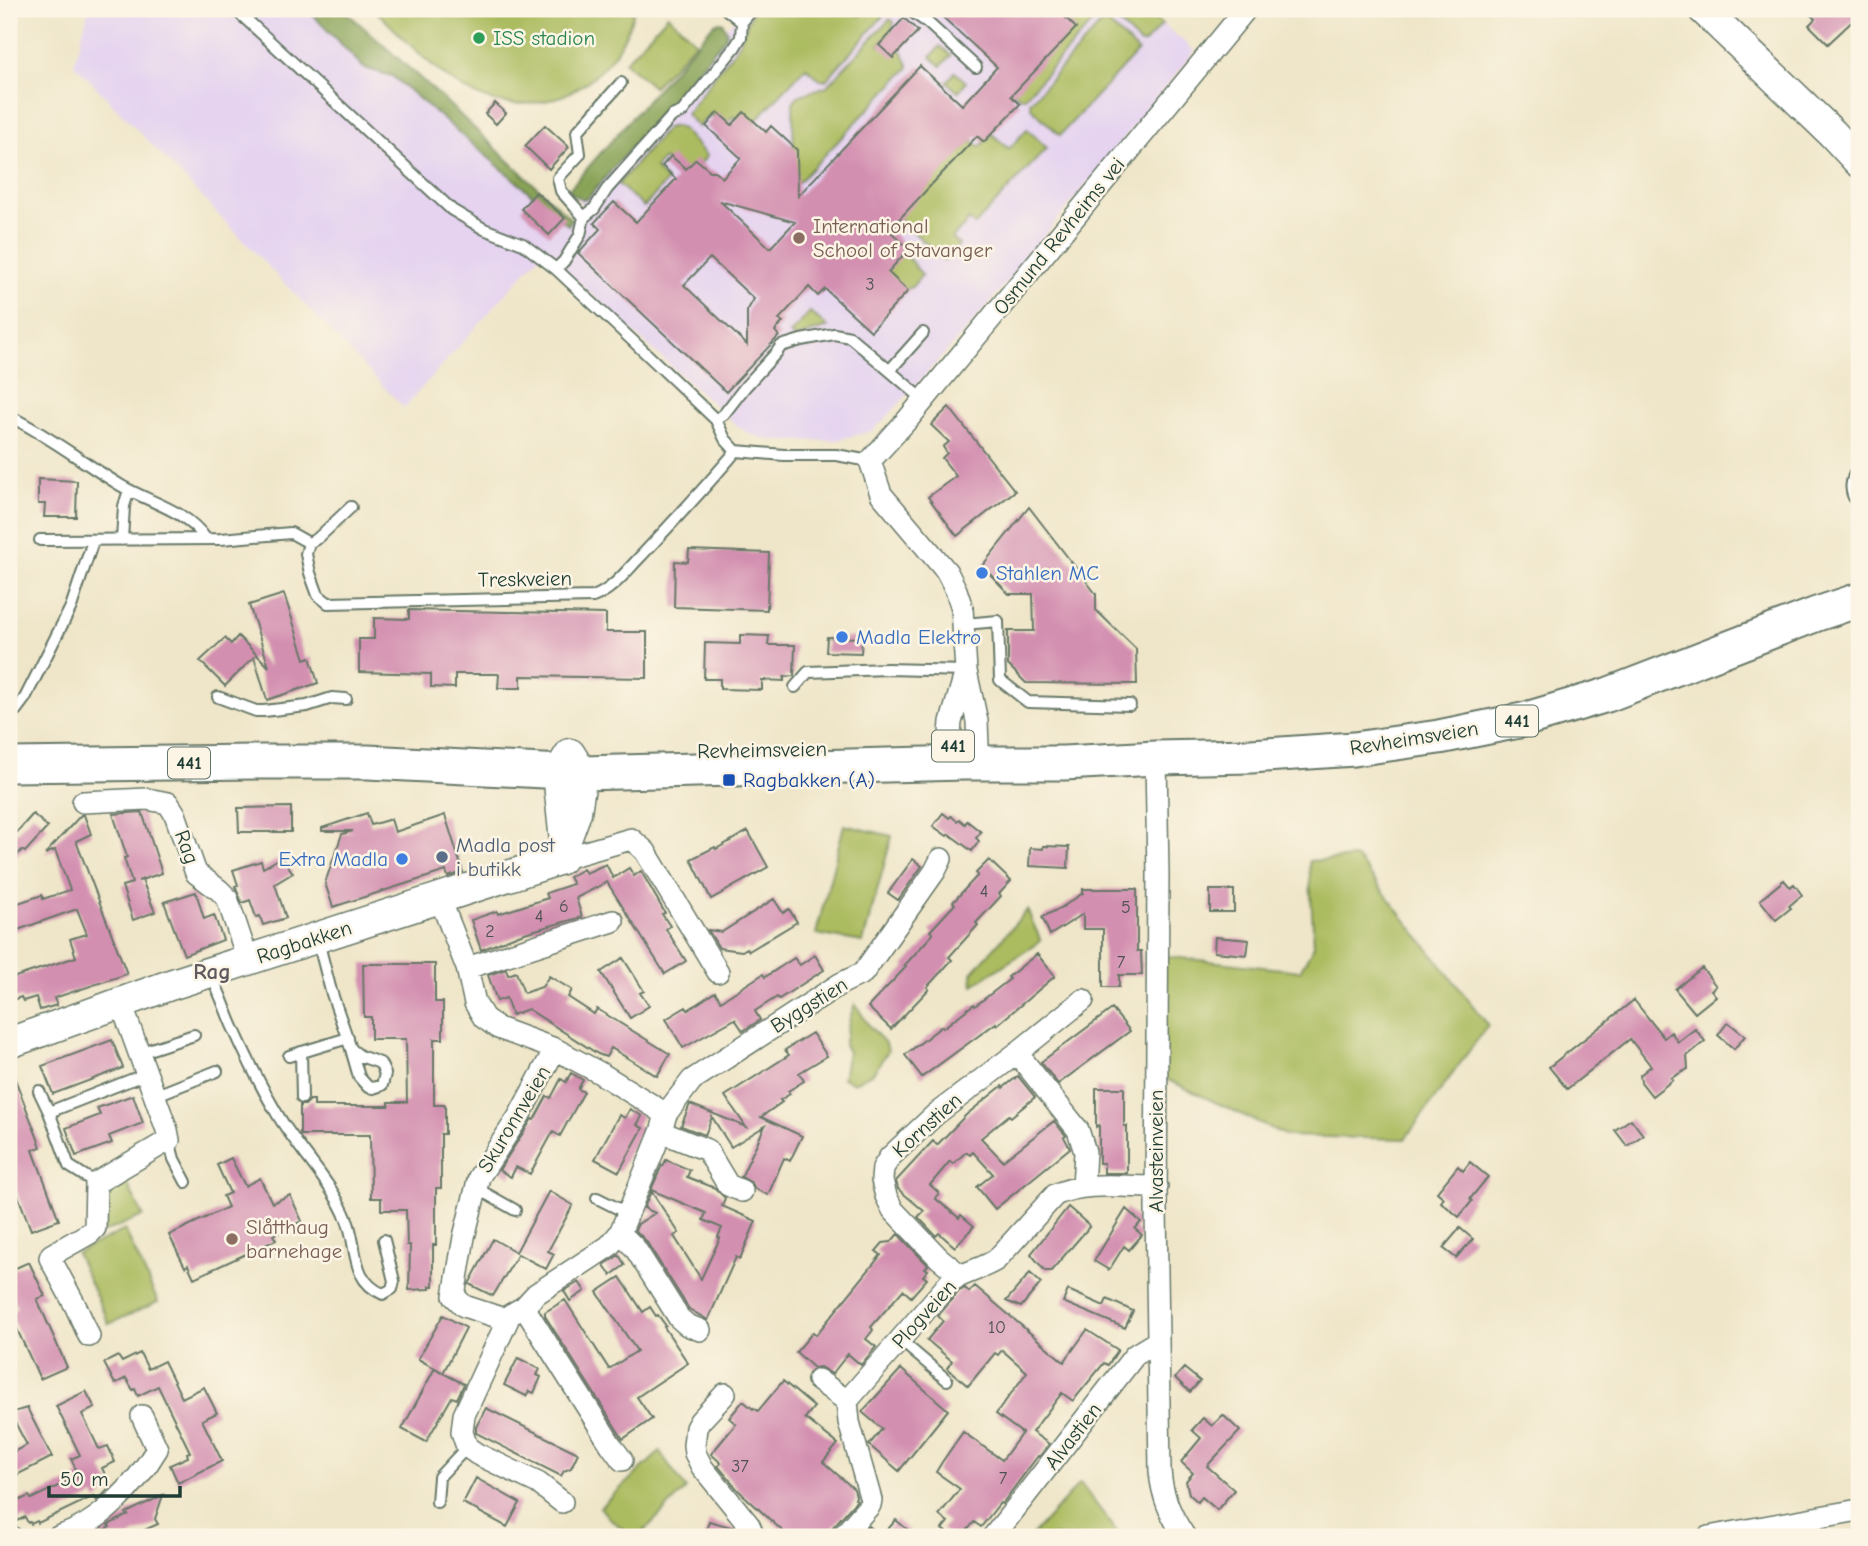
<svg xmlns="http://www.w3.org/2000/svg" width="1868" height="1546" viewBox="0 0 1868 1546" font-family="'Comic Neue',sans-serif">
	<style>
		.built { fill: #e5d3f0 }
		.green { fill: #abbb5f; stroke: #657c4a; stroke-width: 2 }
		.forest { fill: #88a356; stroke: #547045; stroke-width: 2 }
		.building { fill: #d38fb0; fill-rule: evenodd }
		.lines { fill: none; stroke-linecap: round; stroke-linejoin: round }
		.lane-casing { stroke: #687868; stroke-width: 14 }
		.street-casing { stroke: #687868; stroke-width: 24 }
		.secondary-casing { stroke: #687868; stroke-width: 33 }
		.primary-casing { stroke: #687868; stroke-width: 37 }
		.lane { stroke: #fff; stroke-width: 10 }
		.street { stroke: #fff; stroke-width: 21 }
		.secondary { stroke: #fff; stroke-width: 30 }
		.primary { stroke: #fff; stroke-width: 33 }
		.leisure-dot { fill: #2e9e5b; stroke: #fcf5e5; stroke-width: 2.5 }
		.education-dot { fill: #8d6e63; stroke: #fcf5e5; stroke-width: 2.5 }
		.shop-dot { fill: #3f7fe0; stroke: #fcf5e5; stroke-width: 2.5 }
		.transit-dot { fill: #1a4fb4; stroke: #fcf5e5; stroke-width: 2.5 }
		.service-dot { fill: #5c6f8a; stroke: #fcf5e5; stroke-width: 2.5 }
		.labels { text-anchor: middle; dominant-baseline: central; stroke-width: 5; stroke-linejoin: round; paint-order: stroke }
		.number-label { font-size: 18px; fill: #4c5253 }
		.shield { fill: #fcf5e5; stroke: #617469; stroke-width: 2 }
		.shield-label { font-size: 19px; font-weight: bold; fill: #1f3d34 }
		.leisure-label { font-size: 21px; fill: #27864d; stroke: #fcf5e5; text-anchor: start }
		.education-label { font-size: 21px; fill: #785e54; stroke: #fcf5e5; text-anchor: start }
		.street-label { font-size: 21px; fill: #1f3d34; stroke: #fcf5e5 }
		.shop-label { font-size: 21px; fill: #366cbe; stroke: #fcf5e5; text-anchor: start }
		.transit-label { font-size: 21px; fill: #164399; stroke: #fcf5e5; text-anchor: start }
		.service-label { font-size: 21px; fill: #4e5e75; stroke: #fcf5e5; text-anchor: start }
		.neighbourhood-label { font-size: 23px; font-weight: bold; fill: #5e5a5f; stroke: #fcf5e5 }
	</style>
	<rect width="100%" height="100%" fill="#fcf5e5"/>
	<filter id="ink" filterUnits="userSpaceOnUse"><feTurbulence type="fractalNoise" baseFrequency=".0143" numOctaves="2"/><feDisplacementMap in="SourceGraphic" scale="14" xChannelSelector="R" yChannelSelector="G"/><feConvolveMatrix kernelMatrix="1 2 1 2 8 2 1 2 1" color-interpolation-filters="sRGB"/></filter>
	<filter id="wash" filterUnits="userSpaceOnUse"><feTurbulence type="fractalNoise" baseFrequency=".00686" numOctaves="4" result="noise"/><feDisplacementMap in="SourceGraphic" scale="28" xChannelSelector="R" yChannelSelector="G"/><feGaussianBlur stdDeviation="1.57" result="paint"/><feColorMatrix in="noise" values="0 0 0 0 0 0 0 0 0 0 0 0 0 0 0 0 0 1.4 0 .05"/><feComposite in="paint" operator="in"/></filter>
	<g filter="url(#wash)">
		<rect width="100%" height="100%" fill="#efe6c9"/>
		<path class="built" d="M89,9H307L364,68L392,76L568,224L583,206L575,197L743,9H1145L1195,51L978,317L887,417L872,431L837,440L790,441L763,439L746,432L734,423L544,251L404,408L74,64Z"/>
		<path class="green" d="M374,9H633V14C612,91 527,130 458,85C428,65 400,34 374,9Z
			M753,9H851L859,16L866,9H882L884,11V15L826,80H820L806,67L748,129L734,116L724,126L711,114L698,127L686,114L739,44Z
			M1060,9H1102V12L1025,97H1020L1012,90L1053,17Z
			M1108,9H1145L1162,24L1145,43L1140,44L1108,12Z
			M668,15L696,42L653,87L625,62Z
			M890,19L894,22L891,31L879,45L901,48L909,67L794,187L793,102L798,96L827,86Z
			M1101,24H1109L1138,51L1060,135L1031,108L1030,102Z
			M940,46L951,55L941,66L931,57Z
			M955,72L966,82L958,92L947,82Z
			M675,126L682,129L707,156L689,177L677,171L664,159L655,168L667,181L644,207L618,184L667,128Z
			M1027,129L1047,148L975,225L969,220L952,238L959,245L944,261L898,217L972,140L980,147L992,134L1009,149Z
			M901,249L922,275L912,287L902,291L882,272Z
			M810,312L828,327L794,338L790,334Z
			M844,825L892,836L863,942L816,934Z
			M1357,858L1488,1025L1405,1139L1287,1136L1164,1078L1163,956L1300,971L1314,946L1309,861Z
			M1027,910L1041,941L973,985L972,973Z
			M855,1004L870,1027L886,1044L888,1051L873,1073L854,1083L843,1078L848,1052L844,1045L850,1018Z
			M123,1175L143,1216L104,1232L101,1199L104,1188Z
			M125,1230L158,1302L109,1324L76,1253Z
			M660,1452L686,1489L638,1537H633L608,1517L600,1507Z
			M1080,1483L1121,1537H1031Z"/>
		<path class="forest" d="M307,9H343L440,96L572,220L568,225L392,76L364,68Z
			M722,22L727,31L726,37L587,199H582L570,193V188L715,23Z"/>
		<g id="blocks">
			<path class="building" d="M934,9H1071L1064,16L1076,28L1011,96L1020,104L984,142L977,136L889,230L909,249L888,272L908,291L871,331L825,289L818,296L809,287L779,319L783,322L775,331L779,336L726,392L578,253L600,229L594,223L614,202L636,222L676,179L662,166L671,156L686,169L696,159L710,171H715L722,178L741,158L706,126L718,112L732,125L744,112L766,132L771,126L797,150L798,196L920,66L962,105L997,67ZM720,201L795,222L770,248ZM710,258L754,299L747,311V345L684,285Z
				M1805,9H1859V15L1828,44L1809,25L1815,19Z
				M904,18L918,31L893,58L879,45Z
				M495,103L506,113L496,124L485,114Z
				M545,125L569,147L549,169L525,146Z
				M536,192L565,218L549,235L521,209Z
				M949,407L1015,491L957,536L928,497L956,476L942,458L947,453L943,447L949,442L931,425Z
				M38,479L77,481L76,517H44L45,504H38Z
				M1029,507L1096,594V610L1136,649L1137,684L1026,683L1008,665V631H1034L1033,594H1009L982,566Z
				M689,550L769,553L767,610L674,607L675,561L688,562Z
				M284,594L305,659L310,657L318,683L267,700L254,657L225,686L200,661L225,638L231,644L238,636L269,667L249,605Z
				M409,610L606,614V632H647V678L521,676V688H498L499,674H455V688L431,687V674L359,672V639H374V618L409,619Z
				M740,635L769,636L768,645H795L794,676L784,677V681L762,680V690L720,689V679H704L705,643L740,644Z
				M827,637L862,638L861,653L826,652Z
				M291,807V832H239L238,808Z
				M142,812L162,873L138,881L142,880L155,912L133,920L122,886L132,883L124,858L127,857L113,814Z
				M367,813L371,825L391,819L395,832L445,815L463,872L448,877L446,871L333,907L325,883L342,834L353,831H322V828Z
				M943,813L949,818L951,816L957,821L959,819L965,824L967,821L981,832L976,838L979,841L972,851L949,834L947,836L933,826Z
				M33,814L48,827L25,852L22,850L9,864V841Z
				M81,815H84L91,834L76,841L127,974L54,998L57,1005L40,1010L36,997L23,1001L21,997L9,1001V979L76,957L70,939L87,934L77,909L9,933V906L42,895L43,899L70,890L55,850L45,854Z
				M748,831L768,867L711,899L691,859L715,847L716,849Z
				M1043,846L1069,847L1068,868L1029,866L1030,848L1043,849Z
				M282,857L293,873L275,884L286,918L263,925L260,916L256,917L250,900L242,903L235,886L238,885L233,870L261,861L263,868Z
				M913,859L922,866L898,900L888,893Z
				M989,860L1011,881L999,894L1001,896L976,923L978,925L949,957L952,960L927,987L929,989L891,1029L868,1007L906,967L904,966L933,934L930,931L955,904L953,902L978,875L976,873Z
				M606,864L613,878L629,868L634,876L641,871L665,913L662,914L670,926L666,929L686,961L665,974L607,882L576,898L582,917L521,934L481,950L471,920L497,911L498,914L548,898L546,893L573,884L569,877L583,869L586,873Z
				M1784,880L1790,887L1794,884L1802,895L1789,906L1791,908L1776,920L1760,900Z
				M1083,889H1137V951H1141L1142,975H1119V987H1103V929H1083V914L1050,935L1042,917L1061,908L1083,893Z
				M1210,890H1234V912H1210Z
				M196,892L204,919L214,915L223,940L184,955L164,902Z
				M774,899L783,913L789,909L797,922L749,951L747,948L742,951L719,948L708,930L722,932Z
				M1215,937L1249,940L1247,955L1214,952Z
				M1037,954L1055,976L997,1025L996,1023L922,1077L905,1055L942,1026L943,1028L974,1004L975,1006L1010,979L1008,977Z
				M815,955L824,970L779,999L777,997L755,1011L760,1020L743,1031L735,1019L683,1048L666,1019L686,1007L688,1010L715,992L721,1001L763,974L765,977L794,958L800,965Z
				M623,958L644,991L640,993L649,1006L630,1018L601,972Z
				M363,964H435V1002H443V1039H434V1105H445V1134H441V1188H436V1245H433V1286H430V1289L409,1290L410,1245H407L406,1210H381V1198H371L370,1135H301L300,1134V1105H305L310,1100H314V1106H389V1102H407L406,1039H371V1017H364Z
				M1702,968L1716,986L1711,990L1716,996L1695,1013L1675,989Z
				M506,969L508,975L516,972L524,993L542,987L549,976L572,990L568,997L594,1014L597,1009L670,1054L657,1076L611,1048L606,1057L598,1054L528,1009L512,1015L506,998L497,1001L488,975Z
				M1634,1000L1664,1038L1671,1032L1678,1042L1695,1029L1705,1041L1687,1056L1688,1069L1671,1078L1673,1080L1652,1096L1641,1082L1640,1075L1651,1066L1630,1039L1567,1089L1549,1067Z
				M1112,1009L1130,1031L1058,1084L1041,1062Z
				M1728,1022L1745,1036L1734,1049L1718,1035Z
				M812,1033L827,1056L799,1073L804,1081L788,1091L790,1094L780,1100L782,1102L761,1117L802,1136L790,1161L784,1158L768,1195L755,1189L752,1183L741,1177L765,1126L731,1147L712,1117L705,1135L681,1126L690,1104L746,1127L725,1096L789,1055L785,1050Z
				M112,1040L123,1068L53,1094L42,1066Z
				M9,1066H10L41,1147L33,1150L59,1220L31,1230L9,1172Z
				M571,1073L583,1080L578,1089L584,1092L560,1136L553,1132L530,1174L516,1167L511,1177L499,1170L532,1119L534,1120L547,1096L551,1098L561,1079L566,1082Z
				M1018,1076L1035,1097L1011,1117L1009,1115L981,1138L1003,1161L1054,1121L1066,1136L1064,1137L1070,1148L995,1209L977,1187L993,1174L973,1152L970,1155L966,1152L953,1164L950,1161L930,1185L939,1193L935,1198L959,1218L961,1215L974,1226L955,1247L939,1233L936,1236L918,1217L924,1211L898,1189L896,1181L933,1141L937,1145L966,1115L1002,1086L1003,1088Z
				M1096,1088H1124V1126H1127V1173H1104V1163H1099V1125L1096,1127Z
				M133,1095L143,1123L109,1136L112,1143L76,1156L66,1128L100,1115L97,1108Z
				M630,1109L642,1116L637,1125L643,1128L619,1172L595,1159L619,1115L625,1118Z
				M1631,1119L1643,1135L1627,1146L1615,1130Z
				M231,1158L245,1186L260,1178L272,1203L290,1195L302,1221L273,1235L276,1240L194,1278L188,1265L185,1267L169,1235L228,1207L223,1196L230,1193L217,1165Z
				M666,1160L690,1170L687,1177L715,1188L725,1198L722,1206L756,1221L740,1259L736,1257L708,1320L689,1309L646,1241L635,1230L638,1224L655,1213L644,1208L651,1191L679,1233L674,1236L701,1279L720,1238L718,1237L722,1228L703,1220L706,1213L651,1190L662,1165L663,1166Z
				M1470,1162L1488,1177L1470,1199L1472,1201L1459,1217L1441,1202L1444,1198L1437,1192L1458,1166L1463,1171Z
				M549,1191L573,1205L548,1251L554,1254L546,1269L518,1254L493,1296L469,1284L493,1239L516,1252Z
				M1068,1207L1090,1226L1051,1271H1045L1031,1254Z
				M1126,1209L1141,1222L1135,1229L1142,1235L1129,1250L1124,1246L1109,1270L1094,1261Z
				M1460,1228L1473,1239L1456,1258L1443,1248Z
				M898,1234L928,1265L925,1268L928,1270L923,1276L927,1279L911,1297L903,1290L871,1327L873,1330L866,1339L876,1347L861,1365L848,1354L832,1374L820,1367L814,1368L796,1352L813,1332L816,1335L881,1255L876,1251L883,1243L891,1242Z
				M619,1255L625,1265L611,1275L604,1265Z
				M29,1262L45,1296L37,1299L67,1367L40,1379L9,1312L17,1308L9,1290V1271Z
				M1030,1273L1041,1283L1021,1307L1006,1301Z
				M620,1277L643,1312L650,1307L656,1316L658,1315L666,1326L664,1327L688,1363L637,1397L652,1419L623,1439L545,1316V1312L565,1300L609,1369L612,1367L637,1351L597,1292Z
				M579,1282L585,1291L570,1301L564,1291Z
				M975,1286L1064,1362L1087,1330L1118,1350L1108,1365L1104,1363L1073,1401L1062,1393L1032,1432L1049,1444L1039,1457L1038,1456L1002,1504L1000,1503L981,1527L974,1522L962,1537H952L942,1529L948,1522L939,1515L960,1489L936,1472L942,1462L963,1432L1002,1460L1022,1433L996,1414L1027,1372L1002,1350L998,1355L995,1353L968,1386L947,1368L952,1361L927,1340L943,1321L938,1316L959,1291L965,1288L969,1292Z
				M1068,1290L1104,1306L1107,1299L1133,1311L1125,1328L1063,1302Z
				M443,1315L466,1328L443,1373L464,1384L457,1399L452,1397L426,1442L402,1429L435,1368L442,1372L418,1359Z
				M140,1353L148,1369L164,1361L182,1398L204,1387L217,1413L202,1420L222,1461L178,1483L170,1465L188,1457L187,1453L190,1452L158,1386L138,1396L135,1389L133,1390L126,1378L115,1384L104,1363L118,1356L122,1362Z
				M518,1358L540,1369L537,1375L541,1377L534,1393L529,1391L526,1396L504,1385Z
				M1184,1368L1200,1381L1190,1392L1175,1378Z
				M901,1369L948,1410L899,1471L869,1445L882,1429L862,1412Z
				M783,1381L814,1407L805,1418L838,1444L823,1462L854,1489L856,1496L855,1499L857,1500L832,1528L829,1537H789L738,1490L718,1466L721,1463L711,1454L736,1424L729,1418L743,1401L753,1409L754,1408L758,1411Z
				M86,1391L95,1408L82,1414L99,1449L108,1446L115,1462L102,1468L111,1487L97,1501L94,1496L38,1523L37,1521L31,1524L30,1522L28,1523L25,1517L17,1521L9,1505L29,1496L31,1499L79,1476L71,1459L80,1455L56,1406Z
				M27,1408L52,1457L15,1476L9,1463V1454L27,1445L10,1413Z
				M486,1408L578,1453L571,1468L564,1471L561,1476L476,1433V1427Z
				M1223,1415L1240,1431L1207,1466L1234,1490L1217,1510L1202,1497L1198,1502L1189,1494L1186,1481L1193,1473L1181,1462L1201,1438L1192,1430L1203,1418L1212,1426Z
				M476,1478L520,1503L507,1527L463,1503Z
				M163,1495L155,1519L158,1524L129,1537H89L110,1527L108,1525L128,1515L126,1513Z
				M896,1520L916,1537H859L869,1526L881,1537Z
				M709,1521L735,1528L740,1537H704Z"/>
		</g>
	</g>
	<g filter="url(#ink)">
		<use href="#blocks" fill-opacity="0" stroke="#687868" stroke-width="2"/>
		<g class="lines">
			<g class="lane-casing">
				<path id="lane" d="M235,9L452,210L484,229L523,244L556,269L633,341L716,420L725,439L736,451
					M726,9L742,22
					M908,9L928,23L976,67
					M584,217L561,191L558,178L580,154L577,132L621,83
					M556,269L564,261L580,235L584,217L594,209L607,189L672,116L682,112L735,47L741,37L742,22L753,9
					M890,370L923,333
					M9,416C48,435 82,462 120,485C150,503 185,509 206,539
					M716,420L724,414L745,387L777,352L781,346L801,340L834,334L850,337L924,400
					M1859,466C1850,480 1848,492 1859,505
					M351,507L318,538L309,543L306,554L310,573L318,595L328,603L593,597C613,590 627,570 642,555C674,521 706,487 736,451L784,455H836L870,461
					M40,540L221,539L291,533L309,543
					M122,540L124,506L129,490
					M964,624L998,621L1000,680L1028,702L1130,705
					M795,687L808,672L887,669L966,671
					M218,697L256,711H264L307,706L332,698L346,699
					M9,714L16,710L25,698L71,607L93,541
					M318,941L331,991L351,1049L359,1077L368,1087L373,1088L382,1085L385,1074L380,1063L360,1056L351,1049
					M211,976C220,992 225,1009 232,1025C245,1054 260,1085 276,1112C297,1149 331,1180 347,1220C358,1247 350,1280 383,1294L392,1289L394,1281L384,1240
					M301,1052L302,1098
					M139,1053L194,1035
					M289,1056L348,1038
					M39,1091L49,1112
					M154,1096L217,1071
					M169,1140L174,1159L186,1182
					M96,1183L69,1166L49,1112L146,1074
					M476,1188L515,1210
					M597,1198L627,1213
					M900,1340L947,1380
					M437,1502L439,1477L467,1447"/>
			</g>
			<g class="street-casing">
				<path id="street" d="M966,671L951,722L949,747L964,763L978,746L977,721L966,671L962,608L956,590L947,572L881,494L870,461L909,418L1246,9
					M1156,758L1158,875L1156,1208L1160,1471C1162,1497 1171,1516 1185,1537
					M83,802L147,799L168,803L175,814L196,873L219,890L227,898L248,960
					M561,859L631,839L645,851L718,972
					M440,899L467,968L475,1003L484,1018L498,1028L555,1049L600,1073L666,1114
					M467,968L613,921
					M1017,1053L1078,1130L1085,1152L1083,1187
					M661,1132L707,1150L728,1185L742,1191
					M620,1233L635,1248L679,1318L687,1325L700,1330
					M960,1275L939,1258L893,1210L886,1196L882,1180L883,1168L890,1157L936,1114L1017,1053L1083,1000
					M524,1307L611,1445L622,1460
					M507,1320L464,1306L454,1296L464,1237L479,1177L519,1116L555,1049
					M89,1336L75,1305L50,1258L51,1255L90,1233L95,1228L96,1183L169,1140L167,1130L126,1017L120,1005
					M818,1380L847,1401
					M725,1394L700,1421L696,1428L694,1445L695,1453L702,1467L749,1525L754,1537
					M562,1502L538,1483L477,1454L467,1447L462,1432L464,1415L510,1315L524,1307L536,1294L609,1246L620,1233L661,1132L666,1114L692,1080L840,984L863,973L935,871L941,859
					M9,1535L11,1537
					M58,1537C100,1524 135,1486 157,1449L142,1416
					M842,1537L870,1505L871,1500L849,1422L847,1401L951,1281C965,1272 982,1269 996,1260L1055,1195C1083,1181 1125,1187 1157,1187
					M993,1537L1135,1355L1158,1341
					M1708,1537L1859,1510"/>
			</g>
			<g class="secondary-casing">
				<path id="secondary" d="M1703,9L1832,133L1859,162
					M9,1043L170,985L561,859L565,842L576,812L582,773L570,754L558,773L565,842"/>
			</g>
			<g class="primary-casing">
				<path id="primary" d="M9,765L256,762H368L582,773L964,763H1064L1156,758L1251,756L1354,749L1439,737L1523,720L1607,695L1817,614L1859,600"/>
			</g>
			<use href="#lane" class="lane"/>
			<use href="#street" class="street"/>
			<use href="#secondary" class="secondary"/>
			<use href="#primary" class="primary"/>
		</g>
	</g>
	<circle class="leisure-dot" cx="479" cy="38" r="7"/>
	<g class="education-dot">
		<circle cx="799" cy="238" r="7"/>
		<circle cx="232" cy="1239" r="7"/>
	</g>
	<g class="shop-dot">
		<circle cx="982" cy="573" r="7"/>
		<circle cx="842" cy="637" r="7"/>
		<circle cx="402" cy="859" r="7"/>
	</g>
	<rect class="transit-dot" x="722" y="773" width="14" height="14" rx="3.5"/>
	<circle class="service-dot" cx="442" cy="857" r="7"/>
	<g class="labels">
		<g class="number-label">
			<text x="870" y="284">3</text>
			<text x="984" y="891">4</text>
			<text x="564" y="906">6</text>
			<text x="1126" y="907">5</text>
			<text x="539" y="916">4</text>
			<text x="490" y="931">2</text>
			<text x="1121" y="962">7</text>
			<text x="997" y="1327">10</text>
			<text x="740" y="1466">37</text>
			<text x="1003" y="1478">7</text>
		</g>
		<g class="shield">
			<rect x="1496" y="705.5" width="42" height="31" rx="5"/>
			<rect x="932" y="730.5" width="42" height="31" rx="5"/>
			<rect x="168" y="747.5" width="42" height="31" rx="5"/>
		</g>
		<g class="shield-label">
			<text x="1517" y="721">441</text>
			<text x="953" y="746">441</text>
			<text x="189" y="763">441</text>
		</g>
		<g class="leisure-label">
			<text x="493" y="38">ISS stadion</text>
		</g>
		<g class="education-label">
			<text x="813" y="226">International<tspan x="813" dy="24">School of Stavanger</tspan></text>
			<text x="246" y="1227">Slåtthaug<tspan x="246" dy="24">barnehage</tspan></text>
		</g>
		<g class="street-label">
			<text transform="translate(1059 236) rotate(-51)">Osmund Revheims vei</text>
			<text transform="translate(525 579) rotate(-1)">Treskveien</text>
			<text transform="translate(1414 738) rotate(-9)">Revheimsveien</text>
			<text transform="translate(762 750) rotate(-1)">Revheimsveien</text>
			<text transform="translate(187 847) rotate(70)">Rag</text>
			<text transform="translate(304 942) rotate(-18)">Ragbakken</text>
			<text transform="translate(809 1005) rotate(-32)">Byggstien</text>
			<text transform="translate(514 1119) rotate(-59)">Skuronnveien</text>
			<text transform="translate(927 1125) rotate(-42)">Kornstien</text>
			<text transform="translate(1156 1151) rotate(-90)">Alvasteinveien</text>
			<text transform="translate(924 1314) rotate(-48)">Plogveien</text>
			<text transform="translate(1073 1436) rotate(-52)">Alvastien</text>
		</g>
		<g class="shop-label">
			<text x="996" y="573">Stahlen MC</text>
			<text x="856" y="637">Madla Elektro</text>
			<text x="388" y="859" text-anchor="end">Extra Madla</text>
		</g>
		<g class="transit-label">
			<text x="743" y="780">Ragbakken (A)</text>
		</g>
		<g class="service-label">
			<text x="456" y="845">Madla post<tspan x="456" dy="24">i butikk</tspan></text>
		</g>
		<g class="neighbourhood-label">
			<text x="212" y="971">Rag</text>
		</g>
	</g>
	<rect width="1868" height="1546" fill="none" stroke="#fcf5e5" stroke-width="35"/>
	<path d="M49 1486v10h131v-10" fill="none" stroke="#1f3d34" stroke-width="3.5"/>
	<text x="60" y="1486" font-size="21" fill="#1f3d34" stroke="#fcf5e5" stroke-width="5" paint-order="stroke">50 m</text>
</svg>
